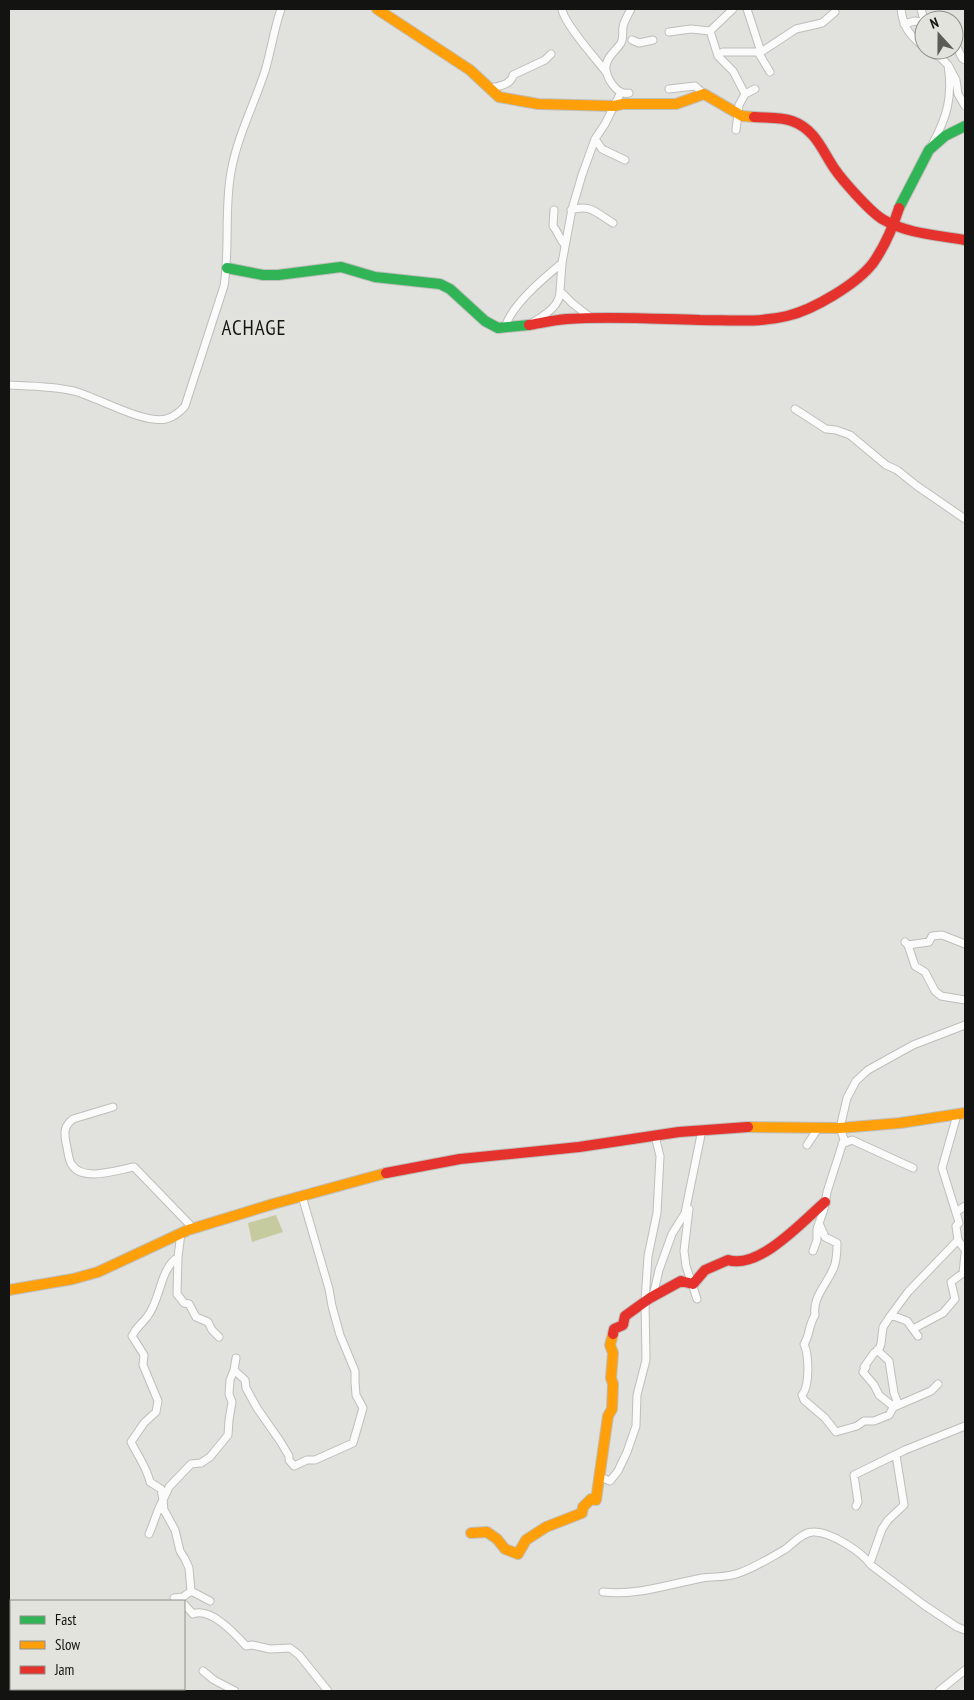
<svg xmlns="http://www.w3.org/2000/svg" width="974" height="1700" viewBox="0 0 974 1700" font-family="'PT Sans Narrow',sans-serif">
	<style>
		.green { fill: #c6cb9f }
		.lines { fill: none; stroke-linecap: round; stroke-linejoin: round }
		.street-casing { stroke: #bebebb; stroke-width: 9 }
		.fast-casing { stroke: #bebebb; stroke-width: 12 }
		.slow-casing { stroke: #bebebb; stroke-width: 12 }
		.jam-casing { stroke: #bebebb; stroke-width: 12 }
		.street { stroke: #fafbfa; stroke-width: 7 }
		.fast { stroke: #30b455; stroke-width: 10 }
		.slow { stroke: #ff9f0a; stroke-width: 10 }
		.jam { stroke: #e5322d; stroke-width: 10 }
		.labels { text-anchor: middle; dominant-baseline: central; stroke-width: 5; stroke-linejoin: round; paint-order: stroke }
		.quarter-label { font-size: 21px; letter-spacing: 1px; fill: #131311; stroke: #e2e3dc }
	</style>
	<rect width="100%" height="100%" fill="#e1e2dd"/>
	<path class="green" d="M276,1215L283,1232L252,1242L248,1223Z"/>
	<g class="lines">
		<g class="street-casing">
			<path id="street" d="M562,9C563,22 596,59 606,72
				M747,9L761,52
				M901,9C903,27 910,36 924,47
				M921,9L924,20
				M904,24L915,21L924,23
				M710,31L733,9
				M669,32L691,29L710,31L718,56L733,71L745,94L739,105L736,130
				M632,40L639,43L653,40
				M954,41L962,58L965,60
				M928,50L941,58L948,65L956,80L958,94L965,106
				M723,52H761L796,29L822,23L835,12
				M758,52L770,72
				M941,58L945,53L944,50
				M490,88C499,86 511,85 513,75L545,60L551,54
				M669,89L695,86L704,94
				M629,93C617,96 605,77 606,66C607,56 616,51 621,43C624,37 622,33 623,27C624,21 628,15 631,9
				M745,94L755,89
				M595,139L602,149L625,160
				M932,145C947,117 953,97 948,65
				M554,210L553,226C559,233 559,239 565,245
				M571,210C591,204 596,213 613,223
				M591,318L572,303L560,291L562,263L572,209L582,175L595,139L605,124L621,92
				M532,323C544,315 560,307 560,291
				M505,328C511,305 544,278 562,263
				M9,385C31,386 52,386 74,391C99,398 143,424 166,419C174,417 180,412 185,406L224,286C230,249 224,210 231,172C237,137 254,105 265,71C271,51 274,29 281,9
				M795,409L826,429L836,430L850,435L886,465L897,470L917,486L965,519
				M905,942L908,945L929,942L932,936L942,935L965,944
				M908,945L915,966L925,972L935,991L941,996L965,1000
				M113,1107L73,1119C64,1126 64,1132 66,1143C68,1149 68,1160 72,1165C83,1182 117,1170 134,1167L193,1228
				M842,1144L852,1140L913,1168
				M807,1145L819,1127
				M689,1209L684,1251L686,1266L697,1299
				M956,1212L965,1206
				M819,1223L825,1237L837,1243C837,1250 837,1259 834,1267C828,1283 812,1297 815,1315C808,1326 810,1336 804,1344C809,1355 810,1386 802,1395L804,1400L825,1418L836,1432L857,1426L864,1421H874L889,1415L897,1401L894,1393L889,1361L877,1350
				M181,1233L178,1257L177,1294L184,1303L189,1304L196,1317L208,1322L212,1330L219,1337
				M958,1240L965,1250
				M813,1251L817,1240V1229L824,1209L827,1192L844,1139L840,1128L847,1098L856,1081L868,1070L913,1045L965,1025
				M650,1298L654,1292L659,1270L672,1234L685,1213L702,1130
				M891,1315L907,1321L918,1336
				M913,1329L943,1313L955,1299L951,1282L963,1273L965,1254
				M236,1358L234,1370L245,1380L246,1388L257,1408L280,1441L289,1456V1460L294,1466L307,1460H315L353,1443L363,1408L356,1395L355,1382V1371L340,1335L332,1306L329,1289L302,1196
				M938,1384L931,1391L894,1407L879,1395L874,1385L863,1372L866,1367H864L874,1353L879,1349L881,1344L883,1327L891,1315L908,1292L958,1240L956,1226L959,1223L958,1219L942,1168L957,1115
				M600,1477L610,1481L618,1471L627,1452L636,1426L637,1395L646,1360L645,1301L648,1256L657,1213L660,1156L655,1136
				M856,1506L858,1502L854,1475L905,1450L965,1426
				M149,1534C154,1523 157,1510 163,1500L161,1489L150,1482C147,1468 138,1456 131,1442L144,1423L156,1412L158,1401L143,1365L144,1355L132,1336C137,1326 141,1325 147,1317C161,1300 159,1270 178,1257
				M870,1563L882,1529L888,1520L904,1505L896,1455
				M603,1592C636,1596 670,1584 702,1578C714,1576 727,1578 739,1573C754,1568 770,1558 784,1550C792,1545 802,1532 813,1532C830,1531 862,1552 871,1565L924,1605L957,1627L965,1630
				M174,1598L183,1597L191,1591
				M210,1601L191,1591L189,1568L185,1559L180,1551L175,1530L164,1510L163,1500L169,1487L191,1464L201,1463L210,1457L228,1435L229,1420L232,1402L229,1394L230,1380L234,1370
				M184,1604L193,1614C211,1607 235,1634 246,1646L252,1645L270,1649L290,1648L299,1655L328,1691
				M203,1671L214,1680L235,1691
				M939,1691L965,1670"/>
		</g>
		<g class="fast-casing">
			<path id="fast" d="M899,208L929,150L945,136L965,126
				M227,268L263,275H278L341,267L375,277L440,284L450,289L485,321L498,328L529,325"/>
		</g>
		<g class="slow-casing">
			<path id="slow" d="M377,9L470,70L499,97L538,104L614,106L623,104H676L704,94L742,116L754,117
				M748,1127L840,1128L900,1123L965,1113
				M9,1290L73,1279L98,1272L188,1230L273,1204L386,1173
				M471,1533L487,1532L497,1539L505,1549L518,1554L526,1540L546,1527L582,1513L583,1507L591,1499L596,1500L608,1416L612,1409L613,1384L611,1378L613,1353L610,1345L613,1334"/>
		</g>
		<g class="jam-casing">
			<path id="jam" d="M754,117C766,118 781,117 792,121C815,129 822,150 834,168C842,180 872,214 884,220C908,234 938,235 965,240
				M529,325C541,323 554,320 567,319C611,316 656,319 700,320C728,320 759,323 787,316C813,310 857,284 873,263C885,246 893,227 899,208
				M386,1173L460,1159L579,1147L679,1132L748,1127
				M613,1334L614,1329L623,1325L625,1316L650,1298L681,1281L693,1284L705,1270L728,1260C759,1270 803,1221 825,1202"/>
		</g>
		<use href="#street" class="street"/>
		<use href="#fast" class="fast"/>
		<use href="#slow" class="slow"/>
		<use href="#jam" class="jam"/>
	</g>
	<g class="labels">
		<g class="quarter-label">
			<text x="254" y="327">ACHAGE</text>
		</g>
	</g>
	<rect width="974" height="1700" fill="none" stroke="#131311" stroke-width="20"/>
	<rect x="10" y="1600" width="175" height="90" fill="#e2e3dc" stroke="#8f908b"/>
	<rect x="20" y="1616" width="25" height="8" fill="#30b455" stroke="#8f908b"/>
	<text x="55" y="1625" font-size="15" fill="#131311">Fast</text>
	<rect x="20" y="1641" width="25" height="8" fill="#ff9f0a" stroke="#8f908b"/>
	<text x="55" y="1650" font-size="15" fill="#131311">Slow</text>
	<rect x="20" y="1666" width="25" height="8" fill="#e5322d" stroke="#8f908b"/>
	<text x="55" y="1675" font-size="15" fill="#131311">Jam</text>
	<g transform="translate(939 35) rotate(339)"><circle r="24" fill="#e2e3dc" stroke="#8f908b"/>
	<path d="M0-4L9 19L0 12L-9 19Z" fill="#5b5b58"/>
	<text y="-8" font-size="14" font-weight="bold" text-anchor="middle" fill="#131311">N</text>
	</g>
</svg>
